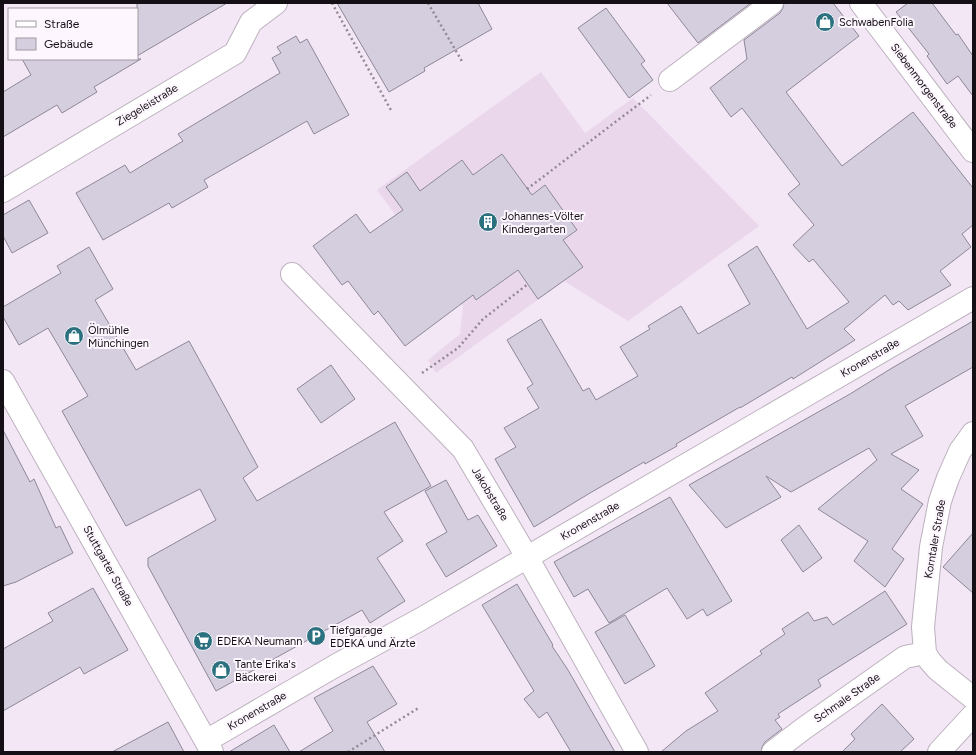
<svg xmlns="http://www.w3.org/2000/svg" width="976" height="755" viewBox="0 0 976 755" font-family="Figtree,sans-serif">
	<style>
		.built { fill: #ead7ec }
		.building { fill: #d4cedf; stroke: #8d8897 }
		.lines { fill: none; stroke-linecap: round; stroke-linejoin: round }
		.minor-casing { stroke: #bdb1bf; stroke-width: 24 }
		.path { stroke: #928994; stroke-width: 2.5; stroke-dasharray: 2 3; stroke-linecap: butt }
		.minor { stroke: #fff; stroke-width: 22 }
		.labels { text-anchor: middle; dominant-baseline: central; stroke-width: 4; stroke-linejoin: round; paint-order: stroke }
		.poi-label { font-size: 11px; fill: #140f14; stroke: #fdf6fe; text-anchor: start }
		.street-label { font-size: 11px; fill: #140f14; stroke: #fdf6fe }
	</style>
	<rect width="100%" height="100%" fill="#f3e6f5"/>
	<path class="built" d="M541,72L585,133L633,98L759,226L628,321L564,281L436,373L428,360L460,334L463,306L377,190Z"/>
	<path class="building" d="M137,3H227L137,56Z
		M337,3H478L492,29L424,68L425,71L389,92Z
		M667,3H751L698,43Z
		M784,3H833L859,36L786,92L829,149L842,166L913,112L973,188V225L962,234L971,247L940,271L951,285L908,310L899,301L893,305L885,295L844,329L855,340L793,379L792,377L740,408V407L676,444L677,446L645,464L644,462L590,493L534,527L495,459L516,447L504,428L539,408L527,388L533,384L507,340L541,319L583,391L589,388L596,400L638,376L620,347L650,329L648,326L681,306L698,334L750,304L728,265L757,246L807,329L849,302L813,259L809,262L793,245L814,225L788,194L800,184L742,108L731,117L710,88L747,59L744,40L780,13L783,8Z
		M908,3H932L956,35L958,34L973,56V96L958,76L947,84L927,56L929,54L896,12Z
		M606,8L645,61L641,64L653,80L629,98L578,28Z
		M296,36L300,43L307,39L349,115L314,134L307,121L204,180L208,187L172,208L169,203L103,240L76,193L125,165L130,173L183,141L178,134L280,73L272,58L281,53L277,47Z
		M22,59H141L94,87L97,92L62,113L57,105L3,137V92L31,75Z
		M502,154L532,195L545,185L577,230L563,240L583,267L538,299L518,270L476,300L473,295L405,346L378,311L374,315L348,281L342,285L313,246L356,214L370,233L403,210L386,187L407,172L420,191L462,160L473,175Z
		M29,200L48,233L12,253L3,236V215Z
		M89,247L113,289L95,300L136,370L189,341L258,467L243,478L257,501L395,422L431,486L384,512L403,541L377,558L405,601L370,623L362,610L216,691L148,566V558L216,520L200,489L126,526L62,411L88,396L48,328L19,345L3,317V307L61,273L57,266Z
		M973,321V367L905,406L923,436L891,454L919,470L901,489L923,504L892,549L904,559L885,587L854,561L868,541L818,509L877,460L869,448L791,492L766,476L781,497L726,528L689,485L850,394L892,368Z
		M331,365L355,399L321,423L297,389Z
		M3,430L30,482L34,479L56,528L60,526L73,553L16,582L3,586Z
		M446,480L468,520L478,515L497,546L446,577L426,544L447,532L425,491Z
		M670,497L732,601L707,616L703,609L687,619L667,588L609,623L588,589L574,597L554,562Z
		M799,525L822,558L803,572L781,540Z
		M973,533V593L943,567Z
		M517,584L553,645L552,646L568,670L615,752H571L547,712L539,718L524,699L534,691L482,605Z
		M93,588L128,650L84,674L80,667L3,711V649L53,621L48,613Z
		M885,591L907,624L818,680L821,686L778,714L780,717L775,720L782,729L765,742L762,747L761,752H661L686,731L718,711L705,693L762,654L760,651L785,634L782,629L808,612L814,621L827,617L833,625Z
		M625,615L655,666L625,684L595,632Z
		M373,666L397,704L367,722L385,752H299L333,731L314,698Z
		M882,704L914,739L900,752H842L855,739L851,734Z
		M168,722L184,752H112Z
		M274,725L290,752H229Z"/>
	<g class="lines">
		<g class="minor-casing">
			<path id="minor" d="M861,3L973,151
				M670,80L772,3
				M3,191L235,53L251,22L276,3
				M292,274L463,449L527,557L637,752
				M3,381L212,752
				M973,433L960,451L948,478L940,501L931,547L923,627L925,653L930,661L938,670L973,698
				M206,741L335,666L421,619L973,298
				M773,752L803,729L905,657L925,653
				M939,752L973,715"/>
		</g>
		<path class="path" d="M332,3L392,112
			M428,3L463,63
			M527,189L651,95
			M422,373L458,348L483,319L528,284
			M348,752L420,707"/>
		<use href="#minor" class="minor"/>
	</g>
	<defs>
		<g id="shop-disc" transform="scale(1)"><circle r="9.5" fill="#2b717f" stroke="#fdf6fe"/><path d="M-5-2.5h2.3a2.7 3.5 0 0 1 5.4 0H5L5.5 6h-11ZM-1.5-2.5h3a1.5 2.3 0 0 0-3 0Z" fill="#fff"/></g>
		<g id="building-disc" transform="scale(1)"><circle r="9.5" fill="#2b717f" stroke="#fdf6fe"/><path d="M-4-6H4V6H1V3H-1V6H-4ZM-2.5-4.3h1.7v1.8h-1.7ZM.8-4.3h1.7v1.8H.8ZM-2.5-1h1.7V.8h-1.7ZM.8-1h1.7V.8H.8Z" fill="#fff"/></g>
		<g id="parking-disc" transform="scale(1)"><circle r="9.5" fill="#2b717f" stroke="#fdf6fe"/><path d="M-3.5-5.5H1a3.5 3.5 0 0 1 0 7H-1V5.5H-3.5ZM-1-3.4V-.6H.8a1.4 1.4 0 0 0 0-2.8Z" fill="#fff"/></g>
		<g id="supermarket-disc" transform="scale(1)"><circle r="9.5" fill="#2b717f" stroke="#fdf6fe"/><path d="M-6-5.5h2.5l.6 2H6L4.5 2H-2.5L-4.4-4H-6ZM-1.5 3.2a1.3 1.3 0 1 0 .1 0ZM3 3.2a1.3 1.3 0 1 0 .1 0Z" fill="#fff"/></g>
	</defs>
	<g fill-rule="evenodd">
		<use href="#shop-disc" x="825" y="22"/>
		<use href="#building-disc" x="488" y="222"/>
		<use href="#shop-disc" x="74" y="336"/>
		<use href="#parking-disc" x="316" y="636"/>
		<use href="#supermarket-disc" x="203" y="641"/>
		<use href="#shop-disc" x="221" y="670"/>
	</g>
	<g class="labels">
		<g class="poi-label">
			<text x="839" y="22">SchwabenFolia</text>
			<text x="502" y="216">Johannes-Völter<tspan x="502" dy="13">Kindergarten</tspan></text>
			<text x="88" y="330">Ölmühle<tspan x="88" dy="13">Münchingen</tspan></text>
			<text x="330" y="630">Tiefgarage<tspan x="330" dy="13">EDEKA und Ärzte</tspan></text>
			<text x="217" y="641">EDEKA Neumann</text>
			<text x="235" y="664">Tante Erika's<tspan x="235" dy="13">Bäckerei</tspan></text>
		</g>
		<g class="street-label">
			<text transform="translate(924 86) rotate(53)">Siebenmorgenstraße</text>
			<text transform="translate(147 105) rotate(-31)">Ziegeleistraße</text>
			<text transform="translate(870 358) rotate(-30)">Kronenstraße</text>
			<text transform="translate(490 494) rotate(59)">Jakobstraße</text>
			<text transform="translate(590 521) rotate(-30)">Kronenstraße</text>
			<text transform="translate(935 539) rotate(-80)">Korntaler Straße</text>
			<text transform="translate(108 566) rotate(61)">Stuttgarter Straße</text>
			<text transform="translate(847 698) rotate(-35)">Schmale Straße</text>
			<text transform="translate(257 711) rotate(-30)">Kronenstraße</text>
		</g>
	</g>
	<rect width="976" height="755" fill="none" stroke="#140f14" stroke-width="8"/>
	<rect x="8" y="8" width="130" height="52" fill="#fdf6fe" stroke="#a09aa0"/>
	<rect x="16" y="21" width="20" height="6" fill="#ffffff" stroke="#a09aa0"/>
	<text x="44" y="28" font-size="12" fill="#140f14">Straße</text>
	<rect x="16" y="38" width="20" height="12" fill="#d4cedf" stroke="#a09aa0"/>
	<text x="44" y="48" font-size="12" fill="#140f14">Gebäude</text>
</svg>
